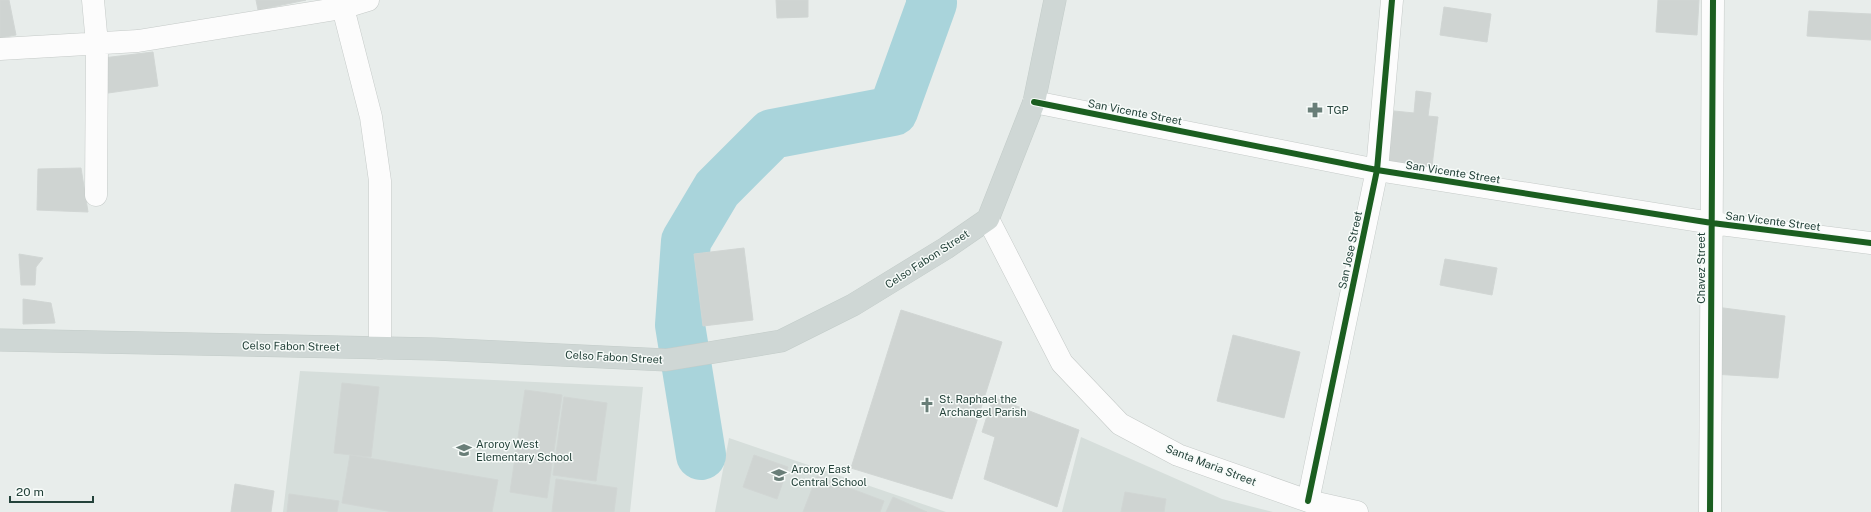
<svg xmlns="http://www.w3.org/2000/svg" width="1871" height="512" viewBox="0 0 1871 512" font-family="'Public Sans',sans-serif">
	<style>
		.built { fill: #d6dedb }
		.lines { fill: none; stroke-linecap: round; stroke-linejoin: round }
		.river { stroke: #a9d4db; stroke-width: 50 }
		.building { fill: #cfd4d2; stroke: #d1d6d4 }
		.minor-casing { stroke: #c5cac8; stroke-width: 23 }
		.major-casing { stroke: #c3ccc9; stroke-width: 23 }
		.minor { stroke: #fcfcfc; stroke-width: 22 }
		.major { stroke: #cfd7d5; stroke-width: 22 }
		.cycleway-casing { stroke: #f7fbf9; stroke-width: 8 }
		.cycleway { stroke: #1b5e20; stroke-width: 6 }
		.labels { text-anchor: middle; dominant-baseline: central; stroke-width: 3; stroke-linejoin: round; paint-order: stroke }
		.poi-label { font-size: 11px; fill: #24423a; stroke: #f7fbf9; text-anchor: start }
		.street-label { font-size: 11px; fill: #24423a; stroke: #f7fbf9 }
	</style>
	<rect width="100%" height="100%" fill="#e8edeb"/>
	<path class="built" d="M300,371L643,387L630,512H283Z
		M1081,437L1222,499L1273,512H1062Z
		M729,438L946,512H715Z"/>
	<g class="lines">
		<path class="river" d="M701,455L680,325L686,241L717,189L772,134L893,111L932,3L931,0"/>
	</g>
	<path class="building" d="M0,0H9L16,35L0,38Z
		M256,0H306L258,10Z
		M776,0H808V17L777,18Z
		M1658,0H1699L1697,35L1656,32Z
		M1444,7L1491,14L1487,42L1440,35Z
		M1809,11L1871,14V40L1807,36Z
		M153,52L158,86L108,93L103,58Z
		M1416,91L1431,93L1428,116L1438,117L1432,166L1388,161L1394,111L1414,113Z
		M81,168L88,212L37,210L38,169Z
		M744,248L753,320L703,326L694,254Z
		M19,254L43,258L36,267L35,285H21Z
		M1445,259L1497,268L1492,295L1440,285Z
		M23,299L51,303L55,323L23,324Z
		M1716,307L1785,316L1778,378L1713,374Z
		M901,310L1002,342L952,499L851,468Z
		M1233,335L1300,352L1284,418L1217,401Z
		M342,383L379,387L371,457L334,453Z
		M525,390L562,395L547,498L510,492Z
		M564,397L607,403L596,481L553,475Z
		M993,397L1079,430L1057,507L984,479L995,437L982,432Z
		M350,455L498,480L492,512H393L342,503Z
		M754,455L788,467L777,499L743,487Z
		M817,476L884,501L880,512H803Z
		M556,479L617,488L614,512H552Z
		M235,484L274,491L271,512H231Z
		M1125,492L1166,499L1164,512H1121Z
		M289,494L339,501L337,512H287Z
		M893,497L927,512H886Z"/>
	<g class="lines">
		<g class="minor-casing">
			<path id="minor" d="M93,0L97,44L96,195
				M341,0L371,117L380,181V348
				M0,49L138,41L342,8L368,0
				M1034,102L1377,170L1712,223L1871,243
				M988,219L1062,363L1120,424L1178,455L1308,501L1357,512
				M1308,501L1377,170L1392,0
				M1710,512L1713,0"/>
		</g>
		<g class="major-casing">
			<path id="major" d="M0,340L435,349L666,360L781,341L853,305L946,248L988,219L1034,102L1055,0"/>
		</g>
		<use href="#minor" class="minor"/>
		<use href="#major" class="major"/>
		<g class="cycleway-casing">
			<path id="cycleway" d="M1034,102L1377,170L1712,223L1871,243
				M1308,501L1377,170L1392,0
				M1710,512L1713,0"/>
		</g>
		<use href="#cycleway" class="cycleway"/>
	</g>
	<defs>
		<g id="pharmacy-bare" transform="scale(1.2)"><path d="M-2-6h4v4h4v4h-4v4h-4v-4h-4v-4h4Z" fill="#697e78" stroke="#f7fbf9" stroke-width="2.5" paint-order="stroke"/></g>
		<g id="church-bare" transform="scale(1.2)"><path d="M-1.2-6h2.4v3.5h3.3v2.4h-3.3V6h-2.4V-.1h-3.3v-2.4h3.3Z" fill="#697e78" stroke="#f7fbf9" stroke-width="2.5" paint-order="stroke"/></g>
		<g id="school-bare" transform="scale(1.2)"><path d="M0-5L7-2L0 1L-7-2ZM-4 1L0 2.5L4 1V4Q0 6-4 4Z" fill="#697e78" stroke="#f7fbf9" stroke-width="2.5" paint-order="stroke"/></g>
	</defs>
	<g fill-rule="evenodd">
		<use href="#pharmacy-bare" x="1315" y="110"/>
		<use href="#church-bare" x="927" y="405"/>
		<use href="#school-bare" x="464" y="450"/>
		<use href="#school-bare" x="779" y="475"/>
	</g>
	<g class="labels">
		<g class="poi-label">
			<text x="1327" y="110">TGP</text>
			<text x="939" y="399">St. Raphael the<tspan x="939" dy="13">Archangel Parish</tspan></text>
			<text x="476" y="444">Aroroy West<tspan x="476" dy="13">Elementary School</tspan></text>
			<text x="791" y="469">Aroroy East<tspan x="791" dy="13">Central School</tspan></text>
		</g>
		<g class="street-label">
			<text transform="translate(1135 112) rotate(11)">San Vicente Street</text>
			<text transform="translate(1453 172) rotate(9)">San Vicente Street</text>
			<text transform="translate(1773 221) rotate(7)">San Vicente Street</text>
			<text transform="translate(1350 250) rotate(-78)">San Jose Street</text>
			<text transform="translate(927 259) rotate(-33)">Celso Fabon Street</text>
			<text transform="translate(1701 268) rotate(-90)">Chavez Street</text>
			<text transform="translate(291 346) rotate(1)">Celso Fabon Street</text>
			<text transform="translate(614 357) rotate(3)">Celso Fabon Street</text>
			<text transform="translate(1211 465) rotate(21)">Santa Maria Street</text>
		</g>
	</g>
	<path d="M10 496v6h83v-6" fill="none" stroke="#24423a" stroke-width="2"/>
	<text x="16" y="496" font-size="12" fill="#24423a" stroke="#f7fbf9" stroke-width="3" paint-order="stroke">20 m</text>
</svg>
